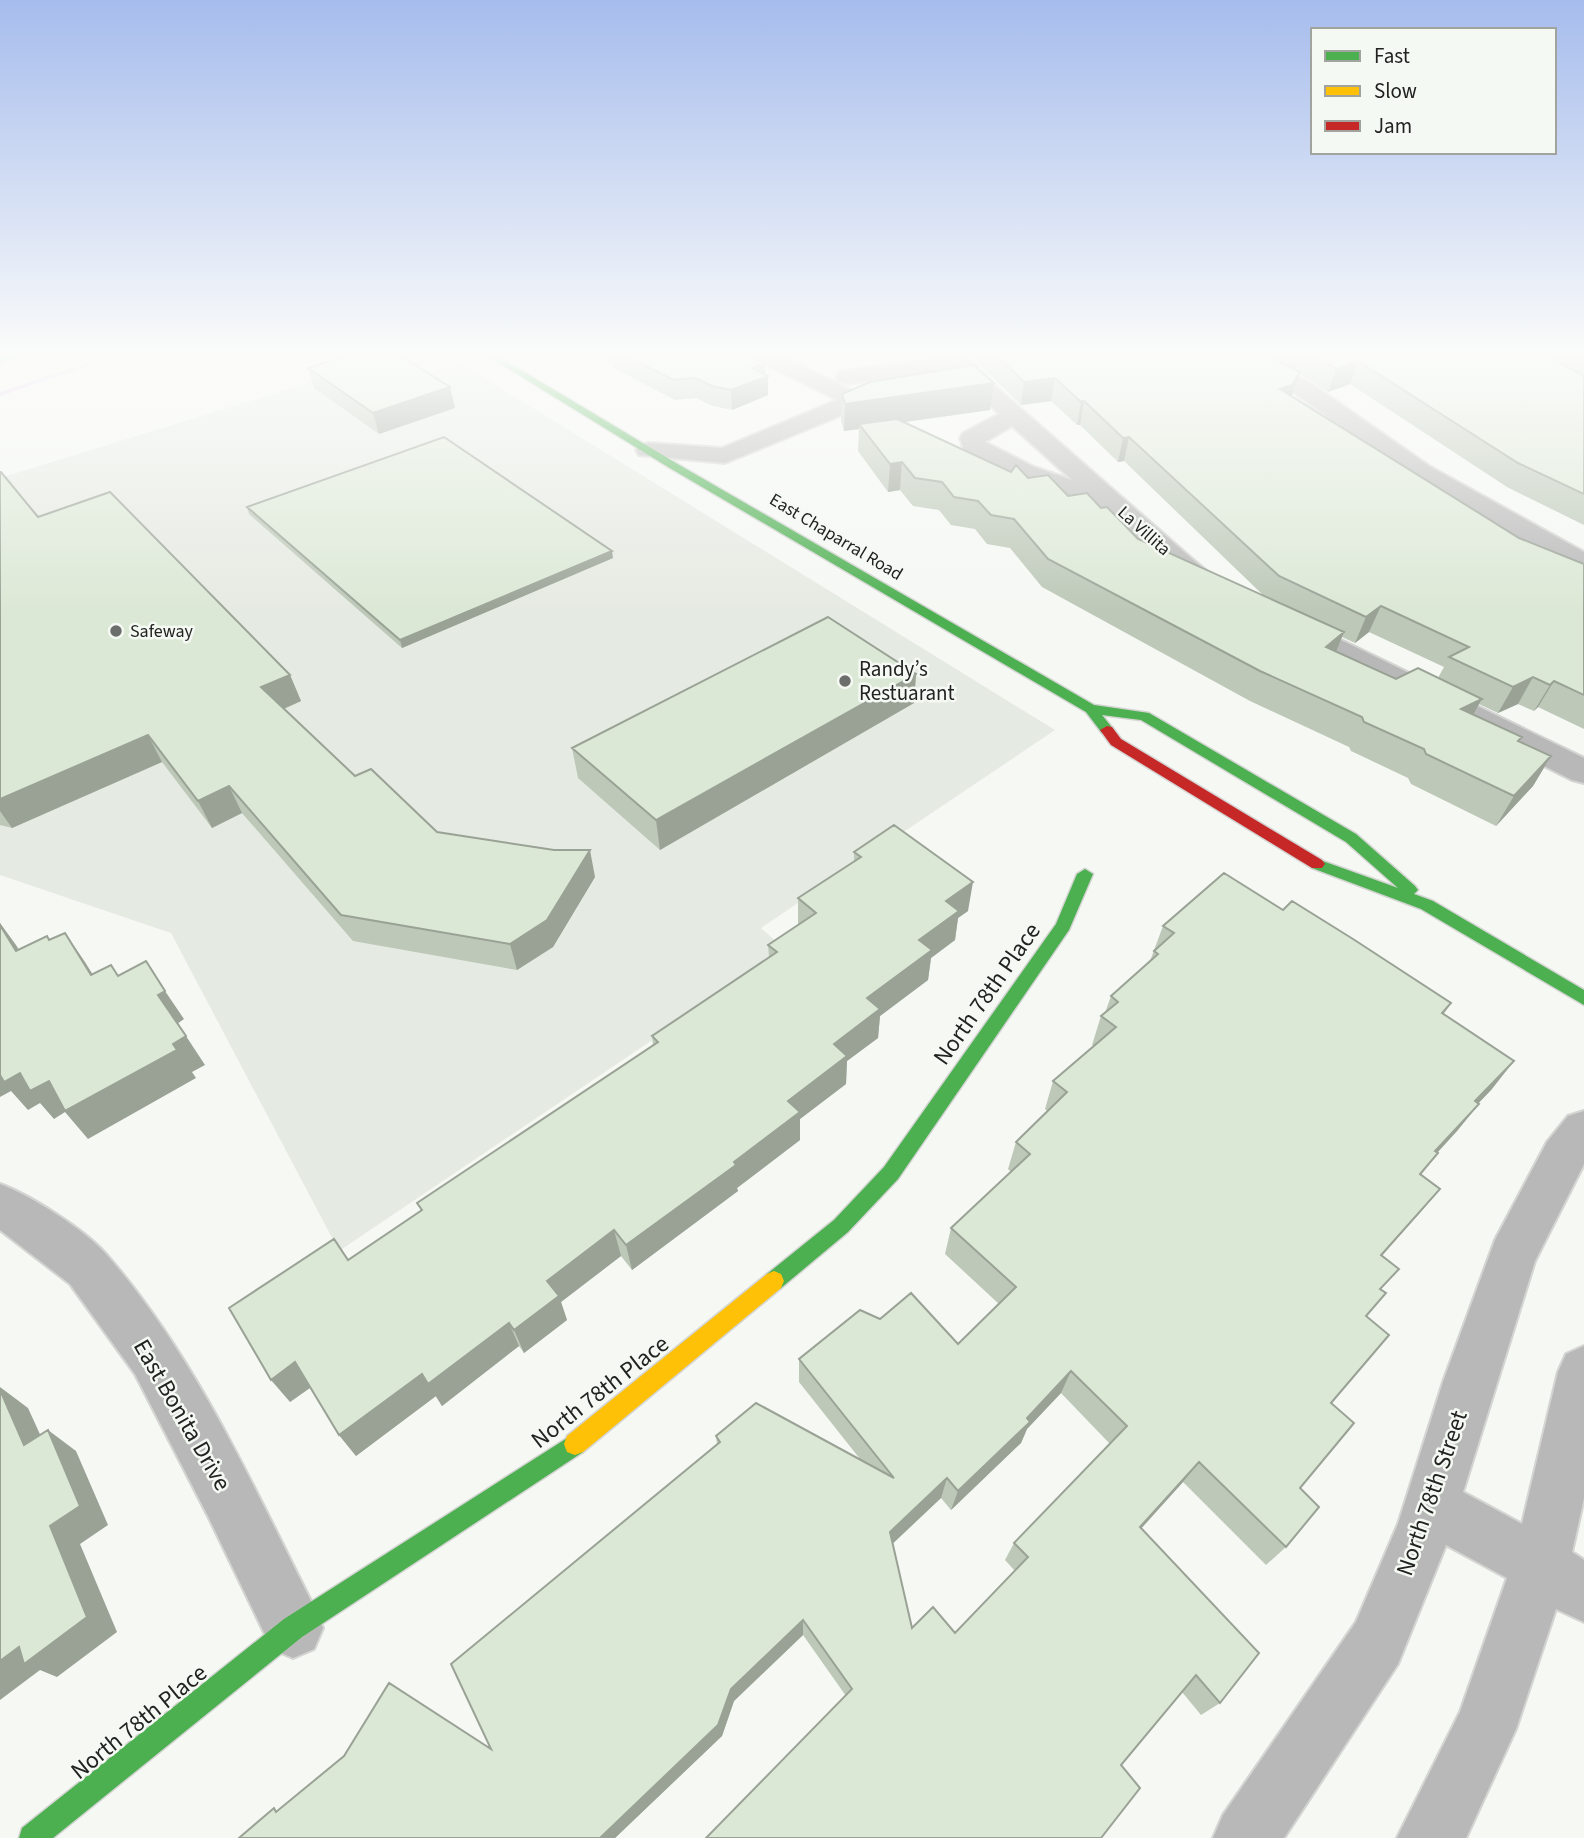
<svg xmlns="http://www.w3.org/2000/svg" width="1584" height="1838" viewBox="0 0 1584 1838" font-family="'Source Sans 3',sans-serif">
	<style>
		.built { fill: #e5eae2 }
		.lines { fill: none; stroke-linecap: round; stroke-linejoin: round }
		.stream { fill: #e4c8f5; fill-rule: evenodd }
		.street-casing { stroke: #d4d5d3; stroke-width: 4 }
		.fast-casing { stroke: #d4d5d3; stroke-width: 3 }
		.slow-casing { stroke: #d4d5d3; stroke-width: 3 }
		.jam-casing { stroke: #d4d5d3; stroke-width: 3 }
		.street { fill: #b8b8b8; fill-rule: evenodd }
		.fast { fill: #4caf50; fill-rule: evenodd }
		.slow { fill: #ffc107; fill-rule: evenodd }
		.jam { fill: #c62828; fill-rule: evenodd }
		.wall { fill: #bdc8b8; fill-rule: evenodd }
		.shaded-wall { fill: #9aa296 }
		.building { fill: #dce8d6; stroke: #9aa296; stroke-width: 2; fill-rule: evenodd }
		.poi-dot { fill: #6c6e6b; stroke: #f5f9f3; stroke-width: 2.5 }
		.labels { text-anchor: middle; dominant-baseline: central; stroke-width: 5; stroke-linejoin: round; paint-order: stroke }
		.far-street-label { font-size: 18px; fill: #222321; stroke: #f5f9f3 }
		.far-poi-label { font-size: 18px; fill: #222321; stroke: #f5f9f3; text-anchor: start }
		.poi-label { font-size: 21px; fill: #222321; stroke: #f5f9f3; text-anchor: start }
		.near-street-label { font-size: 24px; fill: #222321; stroke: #f5f9f3 }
	</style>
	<rect width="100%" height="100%" fill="#f6f8f4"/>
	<path class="built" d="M400,355H447L1055,730L761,928L786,950L339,1251L171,933L0,875V478Z"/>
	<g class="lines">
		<path class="stream" d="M112,355H121L0,396V392Z"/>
		<g class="street-casing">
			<path id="street" d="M754,355H781L859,394L892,388L900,390L903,395L900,400L862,407L725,463L639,455L636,450L639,445L648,443L722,448L837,400L757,360Z
				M945,355H967L994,385L1190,557L1221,583L1217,589C1209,591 1203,592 1196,588C1162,570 1123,526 1094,500C1069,506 989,464 964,451L960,438L963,433L999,414L954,369L847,384L839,382L836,377L839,372L847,370L946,357ZM1012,426L1072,480L1034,467L985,442Z
				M1225,355H1253L1309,382L1429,466L1584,552V571L1574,569L1411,476L1293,392L1228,360Z
				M1291,618L1302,621L1584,758V783L1572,780L1280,633L1276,627L1280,621Z
				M1584,1111V1164L1535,1261L1463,1492L1522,1524L1558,1372L1566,1354L1584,1346V1498L1572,1552L1584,1560V1622L1556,1609L1516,1729L1466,1838H1397L1460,1712L1507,1578L1446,1545L1398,1664L1284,1838H1213L1223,1815L1356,1622L1398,1524L1443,1382L1495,1240L1547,1142L1568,1116Z
				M0,1184C30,1195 85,1230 106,1254C196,1357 253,1486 314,1607L323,1628L314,1649L293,1658L272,1649L208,1516L135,1374L70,1284L0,1230Z"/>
		</g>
		<g class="fast-casing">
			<path id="fast" d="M10,355H24L0,363V357Z
				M486,355H496L676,463L1094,705L1149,713L1356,834L1415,886L1418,890L1414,894L1433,901L1584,990V1005L1421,909L1312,868L1309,864L1312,860L1317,859L1398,888L1346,842L1141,720L1102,715L1114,730L1107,734L1102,733L1086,712L668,467Z
				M1085,869L1093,874L1069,930L898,1179L848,1232L781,1288L774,1291L767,1288L764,1281L767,1274L834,1220L884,1167L1056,924L1077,874Z
				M575,1433L583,1436L586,1444L583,1452L302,1637L53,1838H19L22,1828L284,1619Z"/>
		</g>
		<g class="slow-casing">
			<path id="slow" d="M774,1271L781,1274L784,1281L781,1288L583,1452L575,1455L567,1452L564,1444L567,1436L767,1274Z"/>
		</g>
		<g class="jam-casing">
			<path id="jam" d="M1107,726L1112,727L1121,739L1322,860L1325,864L1322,868H1312L1111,745L1100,730Z"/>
		</g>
		<use href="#street" class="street"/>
		<use href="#fast" class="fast"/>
		<use href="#slow" class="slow"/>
		<use href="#jam" class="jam"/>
	</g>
	<path class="wall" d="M595,355H746L765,363V374L768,395L732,410L713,406L696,398L675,400L614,368V365Z
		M977,355H1584V525L1507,487L1350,384L1328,392L1310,380L1299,374L1292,396L1519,538L1584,564V729L1538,707L1534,711L1518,704L1498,713L1479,704L1473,715L1519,741L1551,756L1533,786L1496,826L1411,784L1408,778L1351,751L1349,747L1250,701L1042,587L1010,548L987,544L975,529L951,525L939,510L913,506L900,490L888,492L858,451L859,429L844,431L841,421L842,394L990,410L904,422L1011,472L1028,478L1068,496L1101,508L1138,539L1264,596L1124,461L1118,462L1080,425H1077L1051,401L1021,405L977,362ZM1369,632L1444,667L1438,678L1396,679L1336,651L1342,637L1355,643Z
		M308,368L450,387L455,408L379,434L314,388Z
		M0,472L38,517L290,675L301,701L284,709L355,776L437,832L595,877L553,947L517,970L353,941L242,813L212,828L162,762L12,828L0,825Z
		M247,507L613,558L402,648L249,514Z
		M916,674L914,703L660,850L578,778L572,748Z
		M854,852L968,911L958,918L955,940L931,958L928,980L880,1016L878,1038L847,1061L846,1084L800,1119V1140L737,1188L738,1191L632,1270L621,1256L561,1302L567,1320L524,1353L519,1346L442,1406L436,1396L356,1456L339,1435L310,1388L290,1402L348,1260L421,1211L417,1203L653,1046L652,1036L769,957L768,945L798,925V898L854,861Z
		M1283,910L1451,1003L1444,1014L1492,1089L1478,1103L1479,1104L1457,1131L1437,1153H1438L1421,1175L1440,1189L1382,1256L1381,1290L1366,1316L1331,1403L1300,1488L1286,1547L1266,1565L1183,1482L1141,1529L1220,1703L1201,1715L1182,1692L846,1696L803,1635L734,1701L722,1736L615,1838H239L279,1809L491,1749L717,1444L716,1436L860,1459L799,1382V1359L880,1319L958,1344L999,1304L945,1254L951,1228L1011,1172L1008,1169L1016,1142L1047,1111L1045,1109L1053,1081L1094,1046L1092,1045L1101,1016L1105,1013L1111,996L1150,961L1163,926ZM1061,1393L1110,1444L1014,1543L1005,1560L1015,1571L955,1633L912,1628L893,1543L941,1498L951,1510L1021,1443L1027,1429Z"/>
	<path class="shaded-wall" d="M1358,361L1350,384L1328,392L1336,369Z
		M765,363V377L768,376V395L732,410L731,390L752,368Z
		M1300,372L1292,395L1285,408L1280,389Z
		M1055,378L1051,401L1021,405L1024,382Z
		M994,383L990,410L862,428L859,424V429L844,431L845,404Z
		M450,387L455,408L379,434L373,413Z
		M1084,401L1080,425H1077L1081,402Z
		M1129,437L1124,461L1118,462L1123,438Z
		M902,462L900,490L888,492L890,464Z
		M612,551L613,558L402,648L400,640Z
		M1381,606L1369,632L1355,643L1366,617Z
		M1344,632L1332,662L1326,647Z
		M916,674L914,703L660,850L656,820Z
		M290,675L301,701L272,714L261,687Z
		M1533,677L1518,704L1498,713L1513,687Z
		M1554,681L1538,707L1534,711L1550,685Z
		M1482,699L1465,729L1461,709Z
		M148,735L162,762L12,828L0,811V799Z
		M1551,756L1533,786L1496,826L1514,796Z
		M229,786L242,813L212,828L198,801Z
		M590,850L595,877L553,947L517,970L510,944Z
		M973,882L968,911L958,918L955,940L931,958L928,980L880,1016L878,1038L847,1061L846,1084L800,1119V1140L737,1188L738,1191L632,1270L626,1245L734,1162L788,1101L834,1044L867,998L919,940L946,901Z
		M0,923L16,945L38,981L16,951L0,925Z
		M65,933L85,962L111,1004L91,975Z
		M165,991L184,1019L177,1024L158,995Z
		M186,1036L205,1065L192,1072L196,1078L88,1139L65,1112L54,1119L40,1103L28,1110L11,1091L0,1097V1069L49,1081L173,1044Z
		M1514,1061L1492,1089L1454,1129L1475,1101Z
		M1479,1104L1457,1131L1414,1178L1435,1151Z
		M1440,1189L1418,1215L1360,1280L1381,1255Z
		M614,1230L621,1256L561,1302L567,1320L524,1353L514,1330L547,1281Z
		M509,1323L519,1346L442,1406L428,1384Z
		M295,1362L314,1385L290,1402L271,1380Z
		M1071,1371L1061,1393L1027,1429L1021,1443L951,1510L958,1491Z
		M422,1374L436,1396L356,1456L339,1435Z
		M0,1387L28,1408L54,1465L24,1445L0,1390Z
		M48,1430L76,1451L108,1525L80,1544L117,1632L57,1677L40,1670L0,1700V1661L50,1526Z
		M1199,1462L1183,1482L1126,1545L1140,1527Z
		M947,1478L941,1498L886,1550L890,1532Z
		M803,1620V1635L734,1701L722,1736L615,1838H600L731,1689Z"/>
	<path class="building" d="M350,355H399L450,387L373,413L308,368Z
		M624,355H746L765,363L752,368L768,376L731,390L712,386L695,378L674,380Z
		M996,355H1264L1300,372L1292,385L1280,389L1519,538L1584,564V695L1554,681L1550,685L1533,677L1513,687L1449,657L1469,647L1381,606L1366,617L1279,576L1129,437L1123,438L1084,401L1081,402L1055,378L1024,382Z
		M1313,355H1546L1584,376V494L1518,463L1358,361L1336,369Z
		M973,365L994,383L845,404L842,394L870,382Z
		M897,419L1011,472L1016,465L1028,478L1048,475L1068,496L1087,493L1101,508L1107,507L1138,539L1344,632L1326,647L1396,679L1418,668L1482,699L1461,709L1522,737L1518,741L1551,756L1514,796L1426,754L1424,749L1364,722L1362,717L1260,671L1048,559L1014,519L991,515L978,501L954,497L942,482L915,478L902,462L890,464L859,424Z
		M444,437L612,551L400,640L247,507Z
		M0,472H1L38,517L110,492L290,675L261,687L355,776L371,769L437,832L554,850H590L547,920L510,944L341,915L229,786L198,801L148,735L0,799Z
		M828,617L916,674L656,820L572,748Z
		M894,825L973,882L946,901L959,911L919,940L932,950L867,998L880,1009L834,1044L847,1056L788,1101L800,1112L734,1162L736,1165L626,1245L614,1230L547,1281L559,1296L514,1330L509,1323L428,1384L422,1374L339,1435L295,1362L271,1380L229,1308L334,1239L348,1260L422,1210L417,1203L658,1042L652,1036L777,952L768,945L816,913L798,898L861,857L854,852Z
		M1224,873L1283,910L1292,901L1353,939L1451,1003L1442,1013L1514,1061L1475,1101L1479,1104L1435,1151L1438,1153L1420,1174L1440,1189L1381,1255L1399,1269L1380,1289L1386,1293L1366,1316L1389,1335L1331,1403L1354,1423L1300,1488L1319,1507L1286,1547L1199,1462L1140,1527L1259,1653L1220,1703L1196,1675L1121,1765L1140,1788L1101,1838H706L852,1689L803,1620L731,1689L718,1725L600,1838H239L274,1808L276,1812L344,1756L389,1683L491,1749L451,1664L720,1442L716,1436L756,1403L894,1478L799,1359L860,1310L880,1319L911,1293L958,1344L1016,1287L951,1228L1030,1154L1016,1142L1067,1092L1053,1081L1116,1027L1101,1016L1118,1002L1111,996L1158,954L1154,951L1174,933L1163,926ZM1071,1371L1127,1426L1014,1543L1028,1557L955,1633L933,1607L912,1628L890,1532L947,1478L958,1491L1030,1422L1027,1418Z
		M0,925L16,951L47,936L49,940L65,933L91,975L111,965L118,976L146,961L165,991L158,995L186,1036L173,1044L177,1050L65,1111L49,1081L30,1091L20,1073L4,1082L0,1075Z
		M0,1390L24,1445L48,1430L80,1506L50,1526L87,1617L24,1664L19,1647L0,1661Z"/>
	<linearGradient id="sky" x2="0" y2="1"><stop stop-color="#a6bced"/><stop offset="0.58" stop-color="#fbfcfa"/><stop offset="1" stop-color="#fbfcfa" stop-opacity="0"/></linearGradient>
	<rect width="1584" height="612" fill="url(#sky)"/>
	<g class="poi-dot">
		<circle cx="116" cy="631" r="7"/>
		<circle cx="845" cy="681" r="7"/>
	</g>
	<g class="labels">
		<g class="far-street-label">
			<text transform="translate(1144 531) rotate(42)">La Villita</text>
			<text transform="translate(836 537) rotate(31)">East Chaparral Road</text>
		</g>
		<g class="far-poi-label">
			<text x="130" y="631">Safeway</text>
		</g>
		<g class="poi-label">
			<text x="859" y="669">Randy’s<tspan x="859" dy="24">Restuarant</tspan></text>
		</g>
		<g class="near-street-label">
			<text transform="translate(987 994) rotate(-55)">North 78th Place</text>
			<text transform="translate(600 1392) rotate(-38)">North 78th Place</text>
			<text transform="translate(182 1415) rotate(60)">East Bonita Drive</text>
			<text transform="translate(1432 1493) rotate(-71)">North 78th Street</text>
			<text transform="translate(139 1722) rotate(-39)">North 78th Place</text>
		</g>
	</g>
	<rect x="1311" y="28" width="245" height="126" fill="#f5f9f3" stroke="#a1a39f" stroke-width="2"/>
	<rect x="1325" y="51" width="35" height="10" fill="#4caf50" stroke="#a1a39f" stroke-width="2"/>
	<text x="1374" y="63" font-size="21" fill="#222321">Fast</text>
	<rect x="1325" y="86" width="35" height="10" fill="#ffc107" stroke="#a1a39f" stroke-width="2"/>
	<text x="1374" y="98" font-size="21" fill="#222321">Slow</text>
	<rect x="1325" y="121" width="35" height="10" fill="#c62828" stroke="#a1a39f" stroke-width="2"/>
	<text x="1374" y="133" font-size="21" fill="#222321">Jam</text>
</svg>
